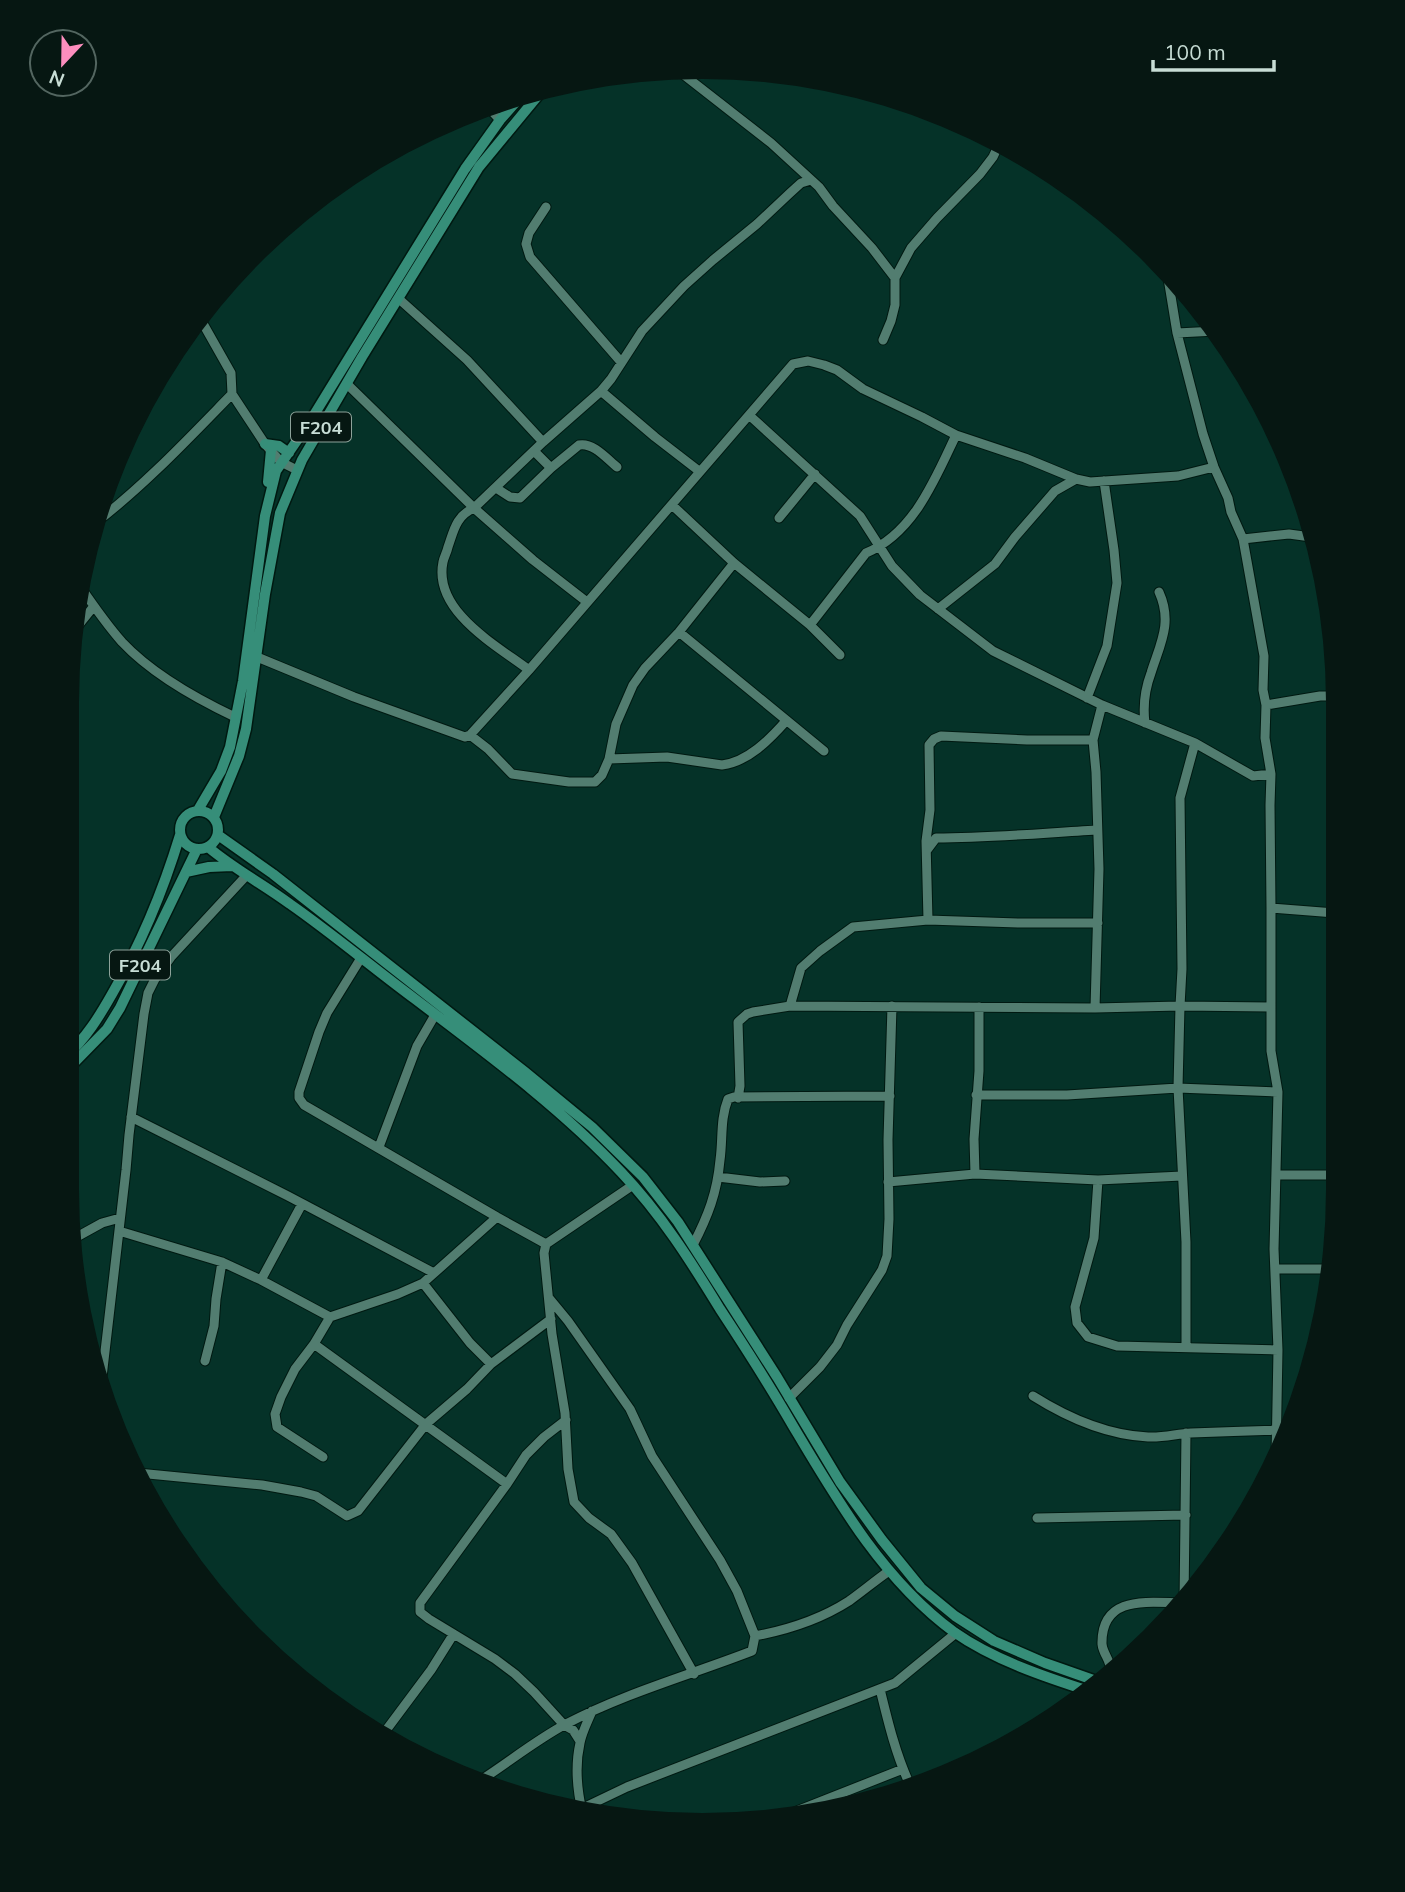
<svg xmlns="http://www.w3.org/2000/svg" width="1405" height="1892" viewBox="0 0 1405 1892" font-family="Mulish,sans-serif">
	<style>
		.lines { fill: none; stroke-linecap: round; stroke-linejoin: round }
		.minor-casing { stroke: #001911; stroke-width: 11 }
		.major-casing { stroke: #001911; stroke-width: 13 }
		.minor { stroke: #527d70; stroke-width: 9 }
		.major { stroke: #368e79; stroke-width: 10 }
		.labels { text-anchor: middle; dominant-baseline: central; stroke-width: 7; stroke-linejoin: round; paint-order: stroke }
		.shield { fill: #061712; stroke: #8da29a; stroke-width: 2 }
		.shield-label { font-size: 18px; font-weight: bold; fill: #c7ddd5 }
	</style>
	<rect width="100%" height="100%" fill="#053228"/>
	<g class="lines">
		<g class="minor-casing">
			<path id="minor" d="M675,68L771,143L819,187L833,206L872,248L895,278
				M488,107L500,120
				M546,207L529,233L526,244L530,257L621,362
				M1167,272L1177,333L1203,434L1214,467L1228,498L1231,512L1243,539L1264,656L1263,690L1266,705L1265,738L1271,774L1270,805L1271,908V1051L1278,1092L1274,1249L1278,1350L1276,1457
				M399,299L467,360L543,442
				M201,320L231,373L232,394L265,444L281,462L297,470
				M1177,333L1216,331
				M883,340L891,321L895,305V278L911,248L937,218L980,174L993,157L1000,142
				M347,384L474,508L533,560L587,602
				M601,391L655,437L699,471
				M749,415L860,516L892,566L920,595L993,651L1102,705L1195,743L1253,776L1271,774
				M534,451L551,468
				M496,488L510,497L520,498L551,468L579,445C593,442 607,459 617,467
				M672,505L734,563L810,625L840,655
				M779,518L815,474
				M94,524C144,486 188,439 232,394
				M1243,539L1289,534L1311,537
				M80,586C93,605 107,625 122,642C151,673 197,699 235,717
				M938,609L995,564L1015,537L1055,491L1076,479
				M810,625L866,553C914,533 935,479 956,435
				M73,632L94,606
				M679,632L824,751
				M257,657L354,697L465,737L470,735L529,670L793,364L808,361L824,365L837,370L863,389L922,417L956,435L1025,458L1076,479L1090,482L1178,476L1214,467
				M529,670C496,645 433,611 443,562C444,557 447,552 448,547C454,530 456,516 474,508L543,442L601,391L611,379L642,331L684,286L713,260L757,224L790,193L801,183L811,180
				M1087,698L1107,646L1117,583L1114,550L1104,481
				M1266,705L1320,696H1334
				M1145,723C1143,707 1145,689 1151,673C1160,644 1173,623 1159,592
				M470,735L488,749L512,774L569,782H595L602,775L609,759L616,724L633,685L645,668L679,632L734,563
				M609,759L667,757L722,765C748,762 770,739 786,721
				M927,850L936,838C990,838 1043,833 1097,830
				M1271,908L1335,913
				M928,920L926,841L930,810L929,745L934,739L941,736L1027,740H1093
				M361,958L327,1013L319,1032L299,1092V1098L304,1105L497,1217L546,1244
				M790,1006L801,968L820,951L853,927L928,920L1019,923H1098
				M1095,1008L1099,869L1096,772L1093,740L1102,705
				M976,1095H1067L1178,1088L1278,1092
				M738,1098L740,1086L738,1022L747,1014L753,1012L790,1006L1095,1008L1180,1006L1270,1007
				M131,1117L288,1196L434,1273
				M379,1147L417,1046L435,1015
				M975,1174L974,1139L979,1071V1007
				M1276,1175H1337
				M718,1177L760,1182L785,1181
				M1098,1180L1094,1238L1075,1307L1077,1323L1088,1337L1117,1346L1278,1350
				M888,1182L975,1174L1098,1180L1182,1176
				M633,1185L546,1244L544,1253L552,1334L565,1413L568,1469L574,1502L589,1518L611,1534L632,1563L694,1674
				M119,1231L222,1262L261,1280L330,1317
				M73,1239L102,1223L120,1218
				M693,1245C708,1216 717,1193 720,1160C723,1139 720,1119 728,1099L734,1097L890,1096
				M1275,1269H1330
				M261,1280L302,1204
				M549,1298L568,1321L630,1409L652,1456L720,1560L737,1591L755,1636
				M314,1344L507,1484
				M1186,1347V1242L1178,1088L1180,1006L1182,969L1180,798L1195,743
				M205,1361L214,1326L216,1299L222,1262
				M491,1364L551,1319
				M101,1386L126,1170L129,1135L144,1014L148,993L155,979L171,957L246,876
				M1033,1396C1068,1418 1106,1435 1148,1437C1162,1438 1176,1434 1191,1433C1219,1432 1248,1431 1276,1430
				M789,1398L820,1367L837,1345L847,1325L882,1270L887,1256L889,1219L888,1140L892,1006
				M566,1420L544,1437L526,1455L507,1484L420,1603V1612L429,1619L495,1659L515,1674L534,1692L564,1725L573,1730L580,1741
				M323,1457L277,1427L275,1414L281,1397L295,1369L314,1344L330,1317L398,1294L423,1283L497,1217
				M138,1473L262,1485L301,1492L316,1496L347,1516L358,1511L426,1424L467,1389L491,1364L470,1343L423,1283
				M1037,1518L1186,1515
				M1184,1603L1186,1433
				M1111,1674C1112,1661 1103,1655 1102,1644C1101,1593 1151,1603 1185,1603
				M880,1689C888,1722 896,1755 910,1785
				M384,1733L431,1670L453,1635
				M481,1780C509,1762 536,1740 566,1724C625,1693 690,1675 752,1651L755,1636C787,1630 821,1619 849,1601C863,1591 876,1580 889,1571
				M581,1809L627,1787L895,1683L956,1633
				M582,1811C577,1789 575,1765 580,1743C582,1732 588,1721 592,1711
				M789,1814L903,1769"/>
		</g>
		<g class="major-casing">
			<path id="major" d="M265,444L279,446L289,453
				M268,482L271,450
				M198,810L221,771L230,747L243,681L265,516L276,471L309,423L465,169L500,120L523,94
				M180 830a19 19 0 1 1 38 0a19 19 0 1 1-38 0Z
				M214,817L239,756L246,729L265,594L280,513L302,460L362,357L479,167L545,87
				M218,835L273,874L525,1072L592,1127L643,1177L678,1222L777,1377L840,1482L882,1540L921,1588L955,1616L994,1641L1045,1663L1102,1683
				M208,847C234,869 263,884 290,904C333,934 373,968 415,999C486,1053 560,1107 621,1172C661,1214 690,1260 720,1309C745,1347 770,1386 793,1426C837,1500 883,1580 954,1632C994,1660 1045,1677 1092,1692
				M186,872L209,867L232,866
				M67,1055C86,1038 99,1017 112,994C141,944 163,891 180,835
				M67,1070L107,1029L120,1008L197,849"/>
		</g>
		<use href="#minor" class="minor"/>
		<use href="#major" class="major"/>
	</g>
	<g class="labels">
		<g class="shield">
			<rect x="291" y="412.5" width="60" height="29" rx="5"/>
			<rect x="110" y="950.5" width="60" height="29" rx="5"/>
		</g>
		<g class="shield-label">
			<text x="321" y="427">F204</text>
			<text x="140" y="965">F204</text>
		</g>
	</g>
	<path d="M0 0H1405V1892H0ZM702 79H703A623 623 0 0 1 1326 702V1190A623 623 0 0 1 703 1813H702A623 623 0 0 1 79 1190V702A623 623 0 0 1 702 79Z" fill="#061712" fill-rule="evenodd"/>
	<g transform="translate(63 63) rotate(202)"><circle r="33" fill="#061712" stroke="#536660" stroke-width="2"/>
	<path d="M0-5L12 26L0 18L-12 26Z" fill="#fd8ebe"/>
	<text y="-10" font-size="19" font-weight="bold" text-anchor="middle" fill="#c7ddd5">N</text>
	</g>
	<path d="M1153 60v10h121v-10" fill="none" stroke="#c7ddd5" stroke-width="3.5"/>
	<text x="1164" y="60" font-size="21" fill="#c7ddd5" stroke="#061712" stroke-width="5" paint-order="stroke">100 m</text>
</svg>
